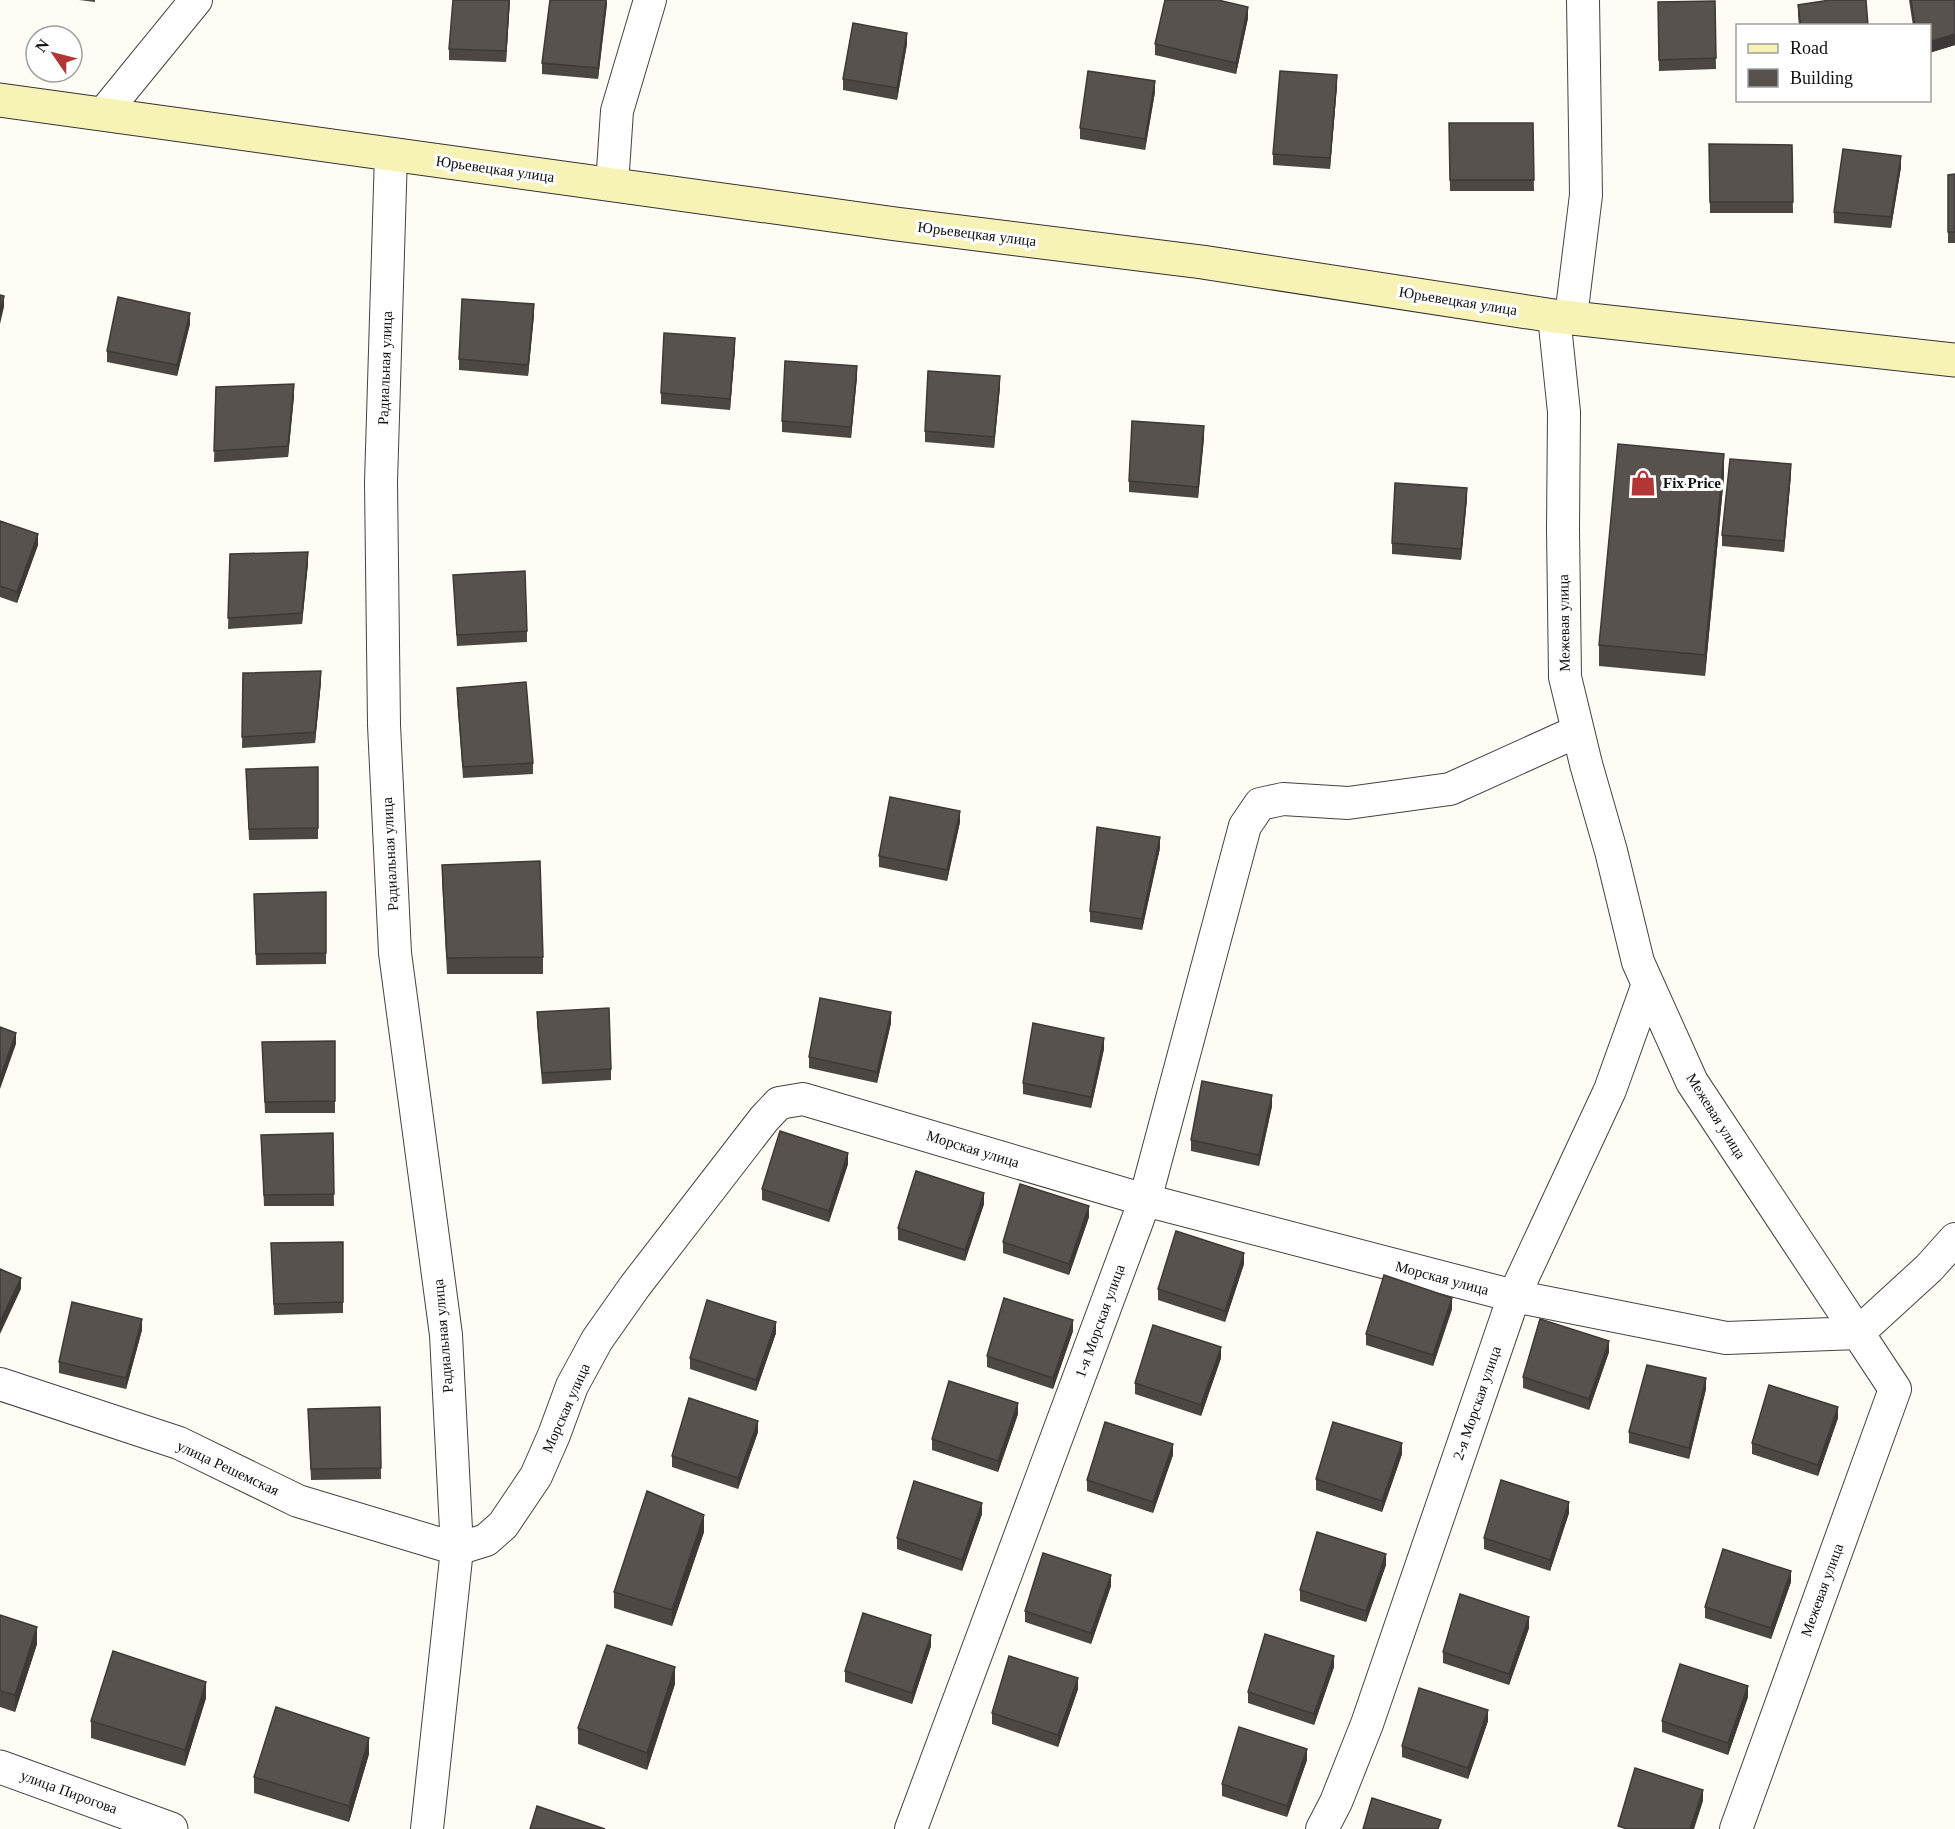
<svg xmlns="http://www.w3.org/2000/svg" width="1955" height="1829" viewBox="0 0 1955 1829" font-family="'Times New Roman',serif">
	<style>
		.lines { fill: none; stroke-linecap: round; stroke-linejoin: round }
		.minor-casing { stroke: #434343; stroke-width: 34 }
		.tertiary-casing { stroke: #434343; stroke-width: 35 }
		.secondary-casing { stroke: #323232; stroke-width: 35 }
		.minor { stroke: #fff; stroke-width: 32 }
		.tertiary { stroke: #fff; stroke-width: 33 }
		.secondary { stroke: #f7f3b7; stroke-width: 33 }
		.wall { fill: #4c4743 }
		.shaded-wall { fill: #3e3937 }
		.building { fill: #58524e; stroke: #3e3937; stroke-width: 1.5 }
		.labels { text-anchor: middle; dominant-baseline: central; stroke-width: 6; stroke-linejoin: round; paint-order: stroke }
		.street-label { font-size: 15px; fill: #101010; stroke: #fff }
		.poi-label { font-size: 15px; font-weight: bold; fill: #101010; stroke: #fff; text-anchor: start }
	</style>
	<rect width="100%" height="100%" fill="#fefcf5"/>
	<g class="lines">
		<g class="minor-casing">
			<path id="minor" d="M103,114L196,0
				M391,154L381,482L384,725L395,953L446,1335L457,1549L427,1829
				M612,185L617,111L650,0
				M1554,316L1564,412L1563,529L1565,677L1586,764L1611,851L1638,962L1692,1082L1895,1389L1736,1829
				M1571,317L1586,195L1583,0
				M0,1384L179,1443L298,1501L457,1549
				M457,1549L486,1540L503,1525L536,1476L554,1435L572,1386L597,1340L635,1286L764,1119L779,1103L803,1099L1145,1200L1514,1296L1726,1338L1858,1333L1929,1268L1955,1239
				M911,1829L1145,1200L1245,826L1260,804L1283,799L1348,803L1450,789L1578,731
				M1322,1829L1336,1802L1367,1724L1514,1296L1610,1090L1648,984"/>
		</g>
		<g class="tertiary-casing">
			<path id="tertiary" d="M0,1767L171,1829"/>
		</g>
		<g class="secondary-casing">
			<path id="secondary" d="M0,100L896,224L1202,262L1554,316L1955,360"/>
		</g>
		<use href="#minor" class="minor"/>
		<use href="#tertiary" class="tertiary"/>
		<use href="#secondary" class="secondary"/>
	</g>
	<path class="wall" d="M79,0H95V2Z
		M510,0L506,62L449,60V49Z
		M607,0L598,79L542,74V63Z
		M1909,0H1955V45L1929,53V26H1913Z
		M1715,1L1716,69L1659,71L1658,2Z
		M1798,5L1868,26H1799L1798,16Z
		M1248,18L1236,74L1155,55V44Z
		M907,44L897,100L843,90V79Z
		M1337,86L1330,169L1273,165V154Z
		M1155,92L1145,150L1080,139V128Z
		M1449,123H1533L1534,191H1450Z
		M1709,144L1792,145L1793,213H1710Z
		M1901,167L1891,228L1834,223V212Z
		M1955,174V243H1948V175Z
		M534,315L528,376L459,370V359Z
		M190,324L177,376L107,362V351Z
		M735,349L730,410L661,404V393Z
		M857,377L851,438L782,432V421Z
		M216,387L294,396L288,457L214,462Z
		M1000,387L994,448L925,442V431Z
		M1204,438L1198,498L1129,492V481Z
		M1791,475L1784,552L1722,546V535Z
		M1724,476L1705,676L1599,666V645Z
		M1467,499L1461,560L1392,554V543Z
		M0,521L38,545L17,603L0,597Z
		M230,554L308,563L302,624L228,629Z
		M453,575L527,631V642L457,646Z
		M243,673L321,682L315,743L242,748Z
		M457,688L533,763V774L463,778L457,699Z
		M318,767V839L249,840L246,769Z
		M960,822L947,881L879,867V856Z
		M1160,848L1142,930L1090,922V911Z
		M442,865L543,957V974H447L442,881Z
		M326,892V964L256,965L254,894Z
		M537,1012L611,1069V1080L542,1084L537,1023Z
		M891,1023L877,1083L809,1068V1057Z
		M335,1041V1113H265L262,1042Z
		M1104,1049L1091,1108L1023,1094V1083Z
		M1272,1106L1259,1166L1191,1151V1140Z
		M333,1133L334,1206H264L261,1135Z
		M848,1164L829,1222L762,1200V1189Z
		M984,1204L965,1261L898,1240V1228Z
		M1089,1217L1069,1275L1003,1253V1242Z
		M343,1242V1313L274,1315L271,1243Z
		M1244,1264L1225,1322L1158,1300V1289Z
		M1452,1309L1433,1366L1366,1345V1334Z
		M142,1330L126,1389L59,1373V1362Z
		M1073,1331L1053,1389L987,1367V1356Z
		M776,1333L756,1391L690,1369V1358Z
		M1609,1352L1589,1410L1523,1388V1377Z
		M1221,1358L1201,1416L1135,1394V1383Z
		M1706,1389L1689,1459L1629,1443V1432Z
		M380,1407L381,1479L311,1480L308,1409Z
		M1018,1414L998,1472L932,1450V1439Z
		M1838,1418L1818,1476L1752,1454V1443Z
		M758,1432L738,1489L672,1467V1456Z
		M1402,1454L1382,1512L1316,1490V1479Z
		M1173,1455L1153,1513L1087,1491V1480Z
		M1569,1513L1550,1571L1484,1549V1538Z
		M982,1514L962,1571L897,1549V1538Z
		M704,1532L672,1626L614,1608V1592Z
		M1386,1565L1366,1622L1300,1601V1590Z
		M1791,1582L1771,1639L1705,1618V1607Z
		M1111,1586L1091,1644L1025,1622V1611Z
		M0,1615L37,1644L15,1712L0,1707Z
		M1529,1628L1509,1685L1443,1663V1652Z
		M931,1646L912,1704L845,1682V1671Z
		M1334,1667L1314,1725L1248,1703V1692Z
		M675,1684L647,1770L578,1744V1728Z
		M1078,1689L1058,1747L992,1724V1713Z
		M1748,1697L1728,1755L1662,1732V1721Z
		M206,1698L185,1766L91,1738V1721Z
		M1488,1721L1468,1779L1402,1757V1746Z
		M369,1754L349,1822L254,1793V1777Z
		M1307,1760L1287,1817L1222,1796V1784Z"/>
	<path class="shaded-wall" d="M509,0H510L506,62V51Z
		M606,0L607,5L598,79V68Z
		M1248,7V18L1236,74V63Z
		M907,33V44L897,100V88Z
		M1955,34V45L1929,53V42Z
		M1337,75V86L1330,169V158Z
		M1155,81V92L1145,150V139Z
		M1901,156V167L1891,228V217Z
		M4,296V307L0,324V313Z
		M534,304V315L528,376V365Z
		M190,313V324L177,376V365Z
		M735,338V349L730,410V399Z
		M857,366V377L851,438V427Z
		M1000,376V387L994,448V437Z
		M294,384V396L288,457V446Z
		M1204,426V438L1198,498V487Z
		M1724,454V476L1705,676V655Z
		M1791,464V475L1784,552V541Z
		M1467,488V499L1461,560V549Z
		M38,534V545L17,603V592Z
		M308,552V563L302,624V613Z
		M321,671V682L315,743V732Z
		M960,811V822L947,881V870Z
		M1160,837V848L1142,930V919Z
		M891,1012V1023L877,1083V1072Z
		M16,1033V1044L0,1089V1078Z
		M1104,1038V1049L1091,1108V1097Z
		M1272,1095V1106L1259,1166V1155Z
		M848,1153V1164L829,1222V1211Z
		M984,1193V1204L965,1261V1250Z
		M1089,1206V1217L1069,1275V1264Z
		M1244,1253V1264L1225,1322V1311Z
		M21,1278V1289L0,1334V1322Z
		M1452,1298V1309L1433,1366V1355Z
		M142,1319V1330L126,1389V1378Z
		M1073,1320V1331L1053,1389V1378Z
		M776,1322V1333L756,1391V1380Z
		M1609,1341V1352L1589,1410V1399Z
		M1221,1347V1358L1201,1416V1405Z
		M1706,1378V1389L1689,1459V1448Z
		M1018,1403V1414L998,1472V1461Z
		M1838,1407V1418L1818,1476V1465Z
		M758,1421V1432L738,1489V1478Z
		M1402,1443V1454L1382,1512V1501Z
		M1173,1444V1455L1153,1513V1502Z
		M1569,1502V1513L1550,1571V1560Z
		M982,1503V1514L962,1571V1560Z
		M704,1515V1532L672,1626V1610Z
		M1386,1554V1565L1366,1622V1611Z
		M1791,1571V1582L1771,1639V1628Z
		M1111,1575V1586L1091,1644V1633Z
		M1529,1617V1628L1509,1685V1674Z
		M37,1627V1644L15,1712V1695Z
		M931,1635V1646L912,1704V1693Z
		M1334,1656V1667L1314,1725V1714Z
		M675,1667V1684L647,1770V1753Z
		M1078,1678V1689L1058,1747V1735Z
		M206,1682V1698L185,1766V1750Z
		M1748,1686V1697L1728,1755V1743Z
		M1488,1710V1721L1468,1779V1768Z
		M369,1738V1754L349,1822V1806Z
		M1307,1749V1760L1287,1817V1806Z
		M1703,1790V1801L1694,1829H1690Z"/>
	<path class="building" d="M453,0H509L506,51L449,49Z
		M550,0H606L598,68L542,63Z
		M1165,0H1218L1248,7L1236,63L1155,44Z
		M1830,0H1866L1868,26H1801L1798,5Z
		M1911,0H1955V34L1929,42V26H1915Z
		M1715,1L1716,58L1659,60L1658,2Z
		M853,23L907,33L897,88L843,79Z
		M1088,71L1155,81L1145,139L1080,128Z
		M1280,71L1337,75L1330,158L1273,154Z
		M1449,123H1533L1534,180H1450Z
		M1709,144L1792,145L1793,202H1710Z
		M1843,149L1901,156L1891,217L1834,212Z
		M1955,174V232H1948V175Z
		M0,295L4,296L0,313Z
		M118,297L190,313L177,365L107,351Z
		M462,299L534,304L528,365L459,359Z
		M664,333L735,338L730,399L661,393Z
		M785,361L857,366L851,427L782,421Z
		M928,371L1000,376L994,437L925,431Z
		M294,384L288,446L214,451L216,387Z
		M1132,421L1204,426L1198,487L1129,481Z
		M1618,444L1724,454L1705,655L1599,645Z
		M1730,459L1791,464L1784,541L1722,535Z
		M1395,483L1467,488L1461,549L1392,543Z
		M0,521L38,534L17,592L0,586Z
		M308,552L302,613L228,618L230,554Z
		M525,571L527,631L457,635L453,575Z
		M321,671L315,732L242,737L243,673Z
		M526,682L533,763L463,767L457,688Z
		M318,767V828L249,829L246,769Z
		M890,797L960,811L947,870L879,856Z
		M1097,827L1160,837L1142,919L1090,911Z
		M540,861L543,957L447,958L442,865Z
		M326,892V953L256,954L254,894Z
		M820,998L891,1012L877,1072L809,1057Z
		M609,1008L611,1069L542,1073L537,1012Z
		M1033,1023L1104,1038L1091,1097L1023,1083Z
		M0,1027L16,1033L0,1078Z
		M335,1041V1101L265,1102L262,1042Z
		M1202,1081L1272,1095L1259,1155L1191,1140Z
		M780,1131L848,1153L829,1211L762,1189Z
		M333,1133L334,1194L264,1195L261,1135Z
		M916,1171L984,1193L965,1250L898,1228Z
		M1020,1184L1089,1206L1069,1264L1003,1242Z
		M1176,1231L1244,1253L1225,1311L1158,1289Z
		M343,1242V1302L274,1304L271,1243Z
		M0,1269L21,1278L0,1322Z
		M1384,1275L1452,1298L1433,1355L1366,1334Z
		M1004,1298L1073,1320L1053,1378L987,1356Z
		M707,1300L776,1322L756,1380L690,1358Z
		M72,1302L142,1319L126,1378L59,1362Z
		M1540,1319L1609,1341L1589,1399L1523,1377Z
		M1153,1325L1221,1347L1201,1405L1135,1383Z
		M1647,1365L1706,1378L1689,1448L1629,1432Z
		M949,1381L1018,1403L998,1461L932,1439Z
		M1769,1385L1838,1407L1818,1465L1752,1443Z
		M689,1398L758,1421L738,1478L672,1456Z
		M380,1407L381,1468L311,1469L308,1409Z
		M1105,1422L1173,1444L1153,1502L1087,1480Z
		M1333,1422L1402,1443L1382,1501L1316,1479Z
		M1501,1480L1569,1502L1550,1560L1484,1538Z
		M914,1481L982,1503L962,1560L897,1538Z
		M647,1491L704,1515L672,1610L614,1592Z
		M1317,1532L1386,1554L1366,1611L1300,1590Z
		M1723,1549L1791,1571L1771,1628L1705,1607Z
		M1043,1553L1111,1575L1091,1633L1025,1611Z
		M1460,1594L1529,1617L1509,1674L1443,1652Z
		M863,1613L931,1635L912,1693L845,1671Z
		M0,1615L37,1627L15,1695L0,1691Z
		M1265,1634L1334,1656L1314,1714L1248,1692Z
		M607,1645L675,1667L647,1753L578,1728Z
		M113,1651L206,1682L185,1750L91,1721Z
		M1009,1656L1078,1678L1058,1735L992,1713Z
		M1680,1664L1748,1686L1728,1743L1662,1721Z
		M1419,1688L1488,1710L1468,1768L1402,1746Z
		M276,1707L369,1738L349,1806L254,1777Z
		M1239,1727L1307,1749L1287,1806L1222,1784Z
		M1635,1768L1703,1790L1690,1829H1627L1618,1826Z
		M1372,1798L1441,1820L1438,1829H1363Z
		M537,1806L605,1829H530Z"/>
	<defs>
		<g id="shop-bare" transform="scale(2.07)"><path d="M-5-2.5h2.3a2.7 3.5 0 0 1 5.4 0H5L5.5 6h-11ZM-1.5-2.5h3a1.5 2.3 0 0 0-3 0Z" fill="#b23636" stroke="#fff" stroke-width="2.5" paint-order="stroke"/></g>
	</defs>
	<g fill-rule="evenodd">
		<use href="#shop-bare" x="1643" y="483"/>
	</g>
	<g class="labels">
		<g class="street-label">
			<text transform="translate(495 169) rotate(8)">Юрьевецкая улица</text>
			<text transform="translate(977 234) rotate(7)">Юрьевецкая улица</text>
			<text transform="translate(1458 301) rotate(9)">Юрьевецкая улица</text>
			<text transform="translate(385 368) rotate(-88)">Радиальная улица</text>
			<text transform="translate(1564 623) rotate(-91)">Межевая улица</text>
			<text transform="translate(390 854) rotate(-93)">Радиальная улица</text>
			<text transform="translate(1716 1116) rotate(58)">Межевая улица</text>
			<text transform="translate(973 1149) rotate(17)">Морская улица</text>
			<text transform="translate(1442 1278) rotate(15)">Морская улица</text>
			<text transform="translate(1100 1321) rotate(-70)">1-я Морская улица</text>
			<text transform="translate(443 1336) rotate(-95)">Радиальная улица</text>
			<text transform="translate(1477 1403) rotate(-71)">2-я Морская улица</text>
			<text transform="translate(566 1408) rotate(-66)">Морская улица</text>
			<text transform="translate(228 1468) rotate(25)">улица Решемская</text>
			<text transform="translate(1822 1590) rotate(-70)">Межевая улица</text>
			<text transform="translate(69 1792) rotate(20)">улица Пирогова</text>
		</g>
		<g class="poi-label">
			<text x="1663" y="483">Fix Price</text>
		</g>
	</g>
	<rect x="1736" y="24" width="195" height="78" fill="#ffffff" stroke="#9f9f9f" stroke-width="1.5"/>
	<rect x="1748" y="44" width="30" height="9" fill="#f7f3b7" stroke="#9f9f9f" stroke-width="1.5"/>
	<text x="1790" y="54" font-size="18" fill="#101010">Road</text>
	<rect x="1748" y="69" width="30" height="18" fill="#58524e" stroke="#9f9f9f" stroke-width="1.5"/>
	<text x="1790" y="84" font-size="18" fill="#101010">Building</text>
	<g transform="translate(54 54) rotate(305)"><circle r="28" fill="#ffffff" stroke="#9f9f9f" stroke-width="1.5"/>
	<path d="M0-4.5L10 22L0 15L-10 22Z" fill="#b23636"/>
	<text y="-9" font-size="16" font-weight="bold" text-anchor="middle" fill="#101010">N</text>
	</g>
</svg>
